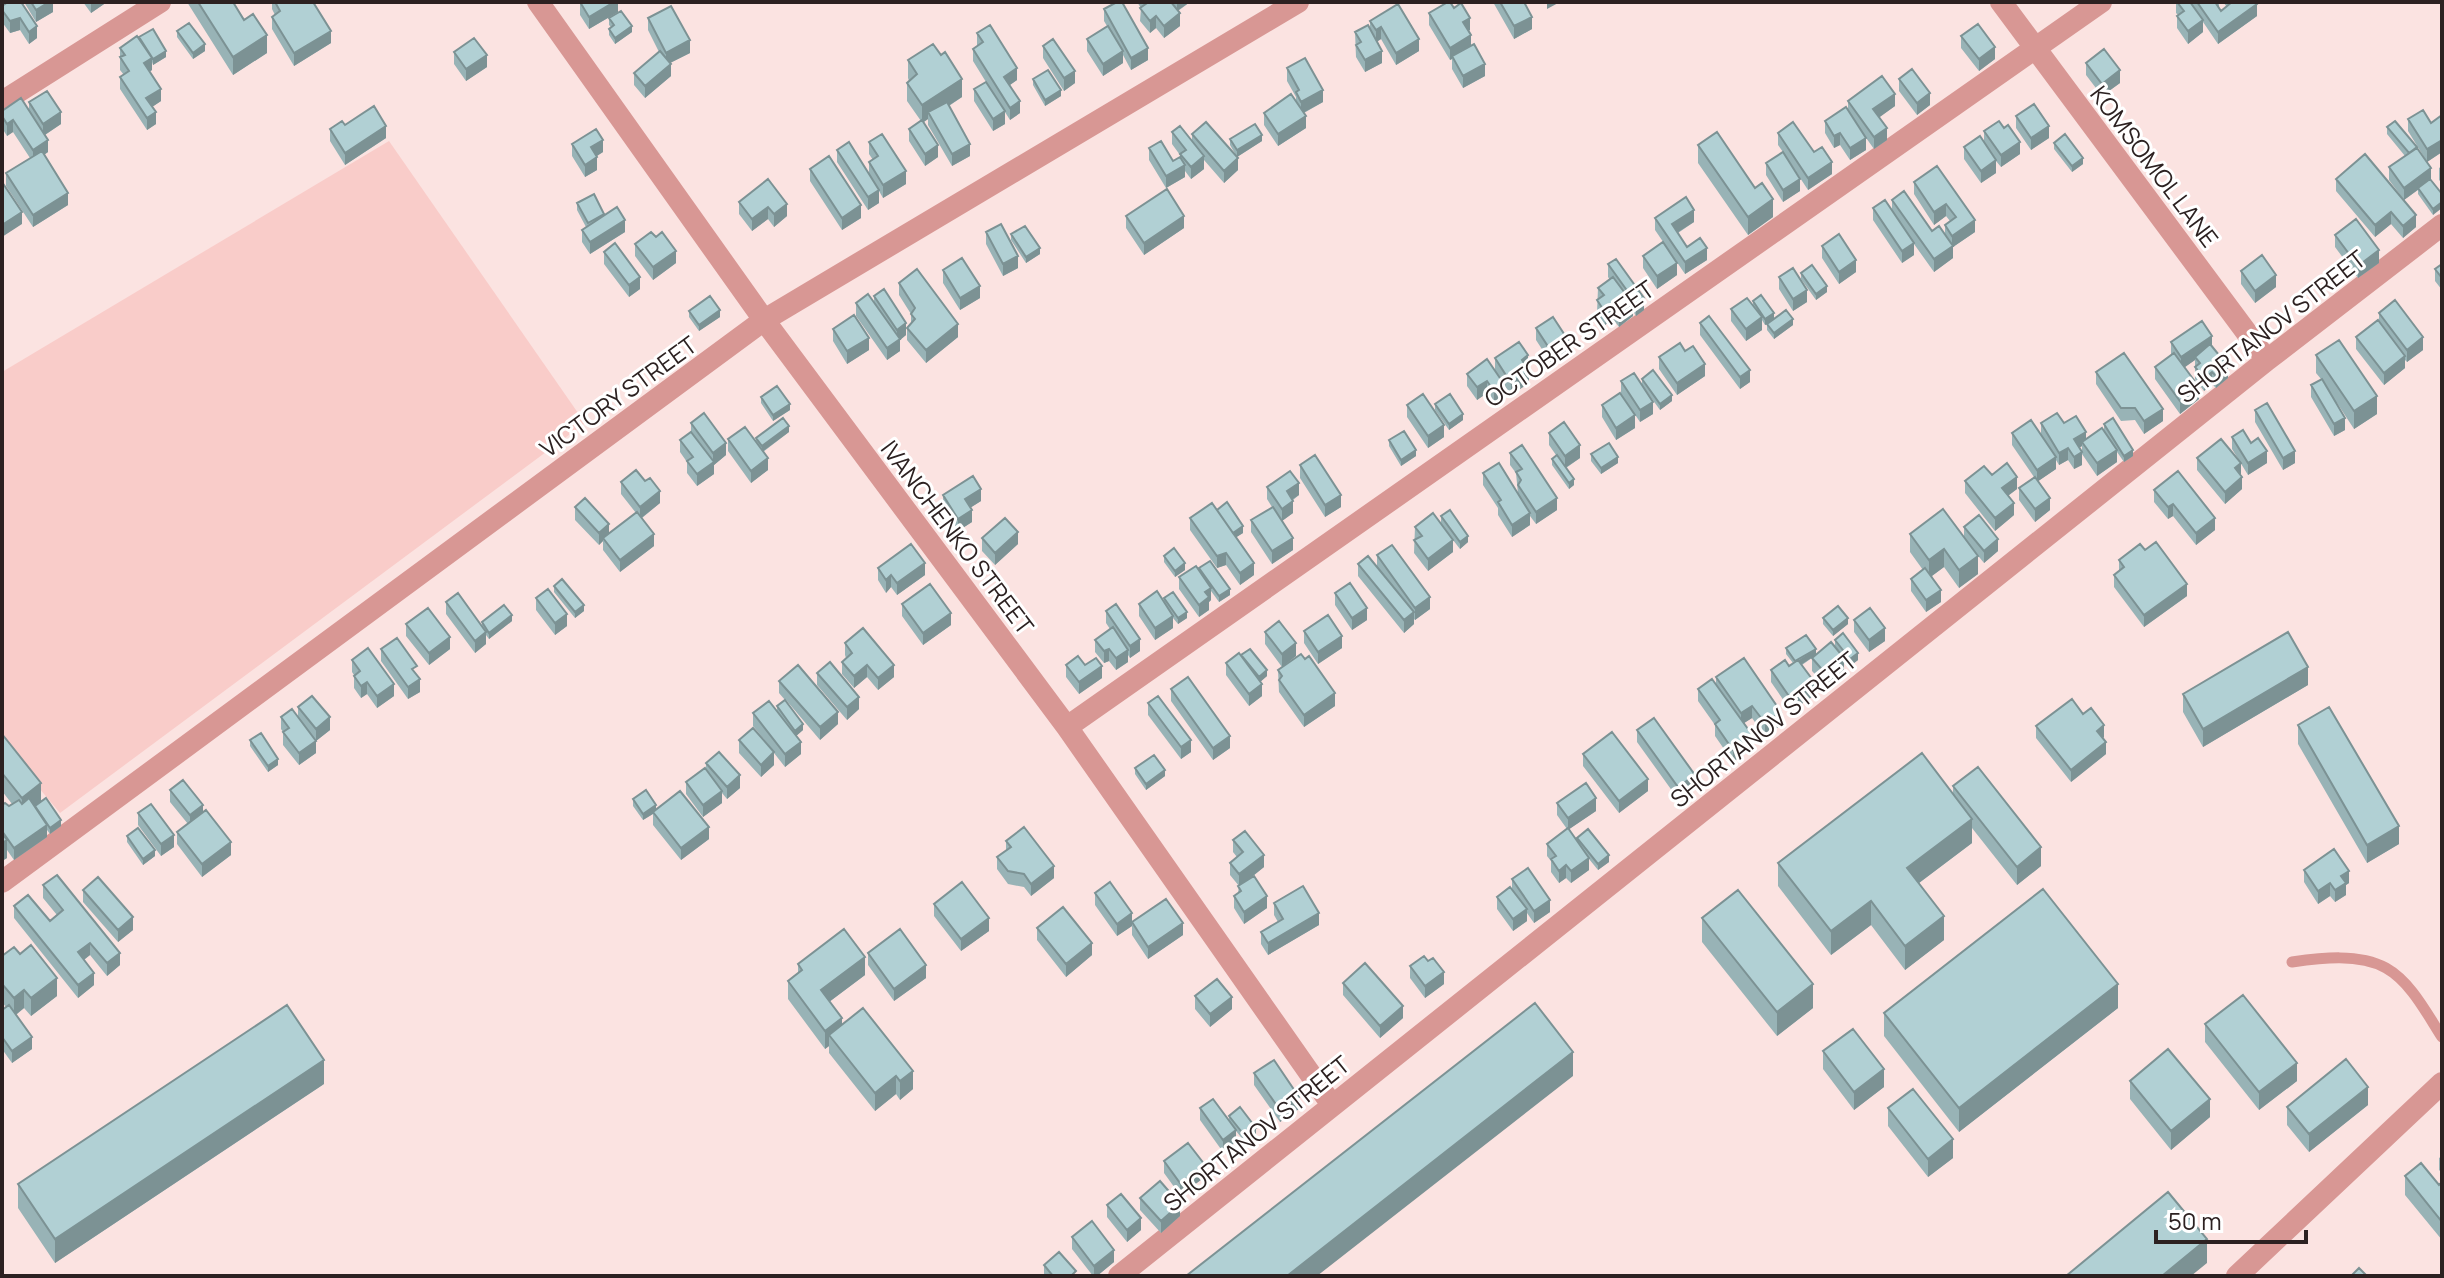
<svg xmlns="http://www.w3.org/2000/svg" width="2444" height="1278" viewBox="0 0 2444 1278" font-family="Manrope,sans-serif">
	<style>
		.green { fill: #f9ccc9 }
		.lines { fill: none; stroke-linecap: round; stroke-linejoin: round }
		.lane { stroke: #d89794; stroke-width: 11 }
		.street { stroke: #d89794; stroke-width: 22 }
		.wall { fill: #98b3b6 }
		.shaded-wall { fill: #7c9294 }
		.building { fill: #b1d0d4; stroke: #7c9294; stroke-width: 2 }
		.labels { text-anchor: middle; dominant-baseline: central; stroke-width: 6; stroke-linejoin: round; paint-order: stroke }
		.street-label { font-size: 24px; fill: #2c2121; stroke: #fff }
	</style>
	<rect width="100%" height="100%" fill="#fbe3e1"/>
	<path class="green" d="M389,141L585,423L60,813L2,744V372Z"/>
	<g class="lines">
		<path class="lane" d="M2292,962C2321,958 2359,953 2386,968C2411,982 2427,1014 2442,1037"/>
		<path class="street" d="M538,2L764,320L1067,727L1332,1105
			M2001,2L2267,360
			M2,102L160,2
			M1067,727L2101,2
			M2,882L764,320L1298,2
			M1119,1276L2267,360L2442,225
			M2237,1276L2442,1083"/>
	</g>
	<path class="wall" d="M8,2L37,38L29,44L20,30L10,33L2,22V6Z
		M24,2H53V12L36,22Z
		M83,2H107L91,13Z
		M187,2H233L267,53L233,75Z
		M272,2H313L331,43L294,66L272,29V17L275,15L272,9Z
		M580,2H618V12L589,29L580,15Z
		M1137,2H1190L1178,11L1180,26L1164,38L1156,28L1150,33L1140,21L1141,8Z
		M1493,2H1524L1532,29L1514,39Z
		M2176,2H2219V9L2221,11L2227,7L2223,2H2256L2257,16L2218,44L2203,22V32L2188,44L2177,28V16L2178,15L2176,13Z
		M1104,9L1148,60L1131,70L1123,55V63L1103,76L1087,51V39L1107,26L1104,21Z
		M1429,13L1470,30L1468,31L1471,46L1485,76L1463,88L1452,69V59L1450,60L1429,25Z
		M609,18L632,32L615,44L609,35V29L611,27L609,25Z
		M648,18L690,53L670,63L671,76L645,98L634,85V73L659,52L648,30Z
		M1370,21L1419,51L1396,65L1381,39L1377,42L1382,63L1365,72L1356,57L1355,32L1370,30Z
		M177,31L205,51L193,59L177,37Z
		M977,33L1017,80L1010,85L1020,113L1010,120L998,101L1005,124L993,131L974,101V89L986,82L973,61V49L977,46Z
		M1961,36L1995,59L1979,71L1961,48Z
		M139,37L166,57L153,65L152,62V70L149,72L161,101L152,107L156,124L147,130L120,89V77L124,75L120,70V48L139,39Z
		M1043,46L1075,83L1064,91L1043,58Z
		M454,52L487,67L466,81L454,64Z
		M908,60L962,97L949,106L970,156L952,166L928,125V119L924,122L938,157L925,166L909,141V129L921,121L907,101V83L909,81L908,78Z
		M2086,63L2120,83L2102,96L2086,75Z
		M1287,68L1323,102L1304,113L1306,128L1278,146L1264,125V113L1296,101V97L1287,81Z
		M1033,79L1061,96L1045,106L1033,85Z
		M1899,79L1930,105L1917,115L1899,91Z
		M1848,101L1895,106L1879,117L1887,140L1874,149L1859,128L1866,150L1850,160L1840,145L1834,148L1825,133V121L1848,112Z
		M29,102L61,124L45,135L48,152L44,155L68,205L33,227L6,186V173L30,158L13,132L7,136L2,128V111H29Z
		M2442,115V152L2427,162L2408,131V119L2431,123Z
		M2016,116L2049,138L2031,150L2016,128Z
		M345,125L386,138L345,165L330,141V129Z
		M2387,127L2417,149L2431,180L2442,194L2433,215L2418,194V190L2404,200L2389,180V167L2405,156L2387,134Z
		M1984,131L2020,154L2001,167L1996,161V173L1981,183L1964,159V147L1984,143Z
		M1172,132L1192,141V134L1238,170L1224,183L1204,160V169L1191,179L1185,171V177L1166,188L1149,160V148L1173,161L1180,157V155L1172,144Z
		M1778,133L1814,152L1832,174L1808,190L1787,158L1800,191L1783,202L1766,175V163L1783,152L1778,145Z
		M1230,139L1262,141L1237,157L1230,145Z
		M869,142L906,184L883,198L879,191V203L868,210L837,162V150L869,174V162L873,160L869,154Z
		M2054,143L2083,164L2072,172L2054,149Z
		M572,144L603,152L596,156L597,170L585,177L572,156Z
		M1698,145L1773,217L1748,235L1698,163Z
		M1937,166L1975,232L1953,247V258L1934,272L1914,244V255L1902,263L1873,220V208L1892,210V200L1932,231L1945,235V225L1950,221L1946,216L1934,225L1914,194V182Z
		M2442,166V183L2439,180V168Z
		M810,169L861,218L842,230L810,181Z
		M768,179L787,216L774,227L768,219L752,231L739,214V202Z
		M2336,179L2416,227L2403,238L2391,224L2375,237L2336,191Z
		M577,203L604,214L625,232L590,254L582,242V230L586,227L577,210Z
		M1126,216L1184,228L1144,255L1126,228Z
		M1655,218L1694,222L1678,233L1687,247L1707,260L1685,274L1655,230Z
		M986,232L1018,268L1003,276L986,244Z
		M1011,234L1040,254L1026,263L1011,240Z
		M2335,235L2379,263L2358,278L2335,247Z
		M635,244L676,263L653,280L635,256Z
		M1822,246L1856,272L1839,284L1822,258Z
		M604,252L640,289L629,297L604,264Z
		M1643,256L1677,275L1657,289L1643,268Z
		M1608,264L1644,310L1636,316L1633,311V316L1619,327L1613,319L1605,325L1597,313L1598,288L1610,280L1608,277Z
		M2442,264V290L2435,281V269Z
		M943,270L980,298L960,310L943,283Z
		M2241,271L2276,287L2255,303L2241,284Z
		M1801,273L1827,292L1816,300L1801,279Z
		M1779,277L1807,302L1793,311L1779,289Z
		M899,283L958,337L926,363L907,340V328L911,323V314L899,295Z
		M874,296L906,335L900,340V351L887,360L856,316V303H874Z
		M1753,301L1774,319L1793,325L1774,339L1767,330V324L1765,325L1762,320V330L1746,341L1731,321V309L1753,305Z
		M689,311L720,317L699,331L689,317Z
		M2379,313L2423,350L2407,362L2405,360V368L2384,385L2356,349V337L2379,322Z
		M1700,323L1750,382L1740,389L1700,335Z
		M1536,328L1570,355L1553,366L1536,340Z
		M833,329L869,350L847,364L833,341Z
		M2171,342L2212,347L2228,378L2216,388L2212,384L2204,391L2195,379V360L2184,367L2199,399L2180,414L2155,379V367L2171,355Z
		M2316,355L2377,414L2354,429L2337,403L2345,430L2334,436L2311,397V385L2321,379L2316,373Z
		M1659,357L1705,376L1677,395L1659,369Z
		M1495,358L1528,368H1527L1529,383L1511,395L1504,385V396L1494,403L1487,393L1477,400L1467,386V374L1495,370Z
		M2096,372L2163,421L2144,434L2135,420L2121,421L2096,384Z
		M1642,379L1672,401L1660,410L1642,385Z
		M1621,381L1653,414L1640,422L1621,394Z
		M761,397L790,410L773,421L761,403Z
		M1435,404L1463,420L1449,430L1435,410Z
		M1407,405L1444,437L1428,448L1407,417Z
		M1602,405L1635,428L1616,440L1602,417Z
		M2255,410L2295,463L2283,470L2255,422Z
		M691,423L726,455L714,465V474L697,486L687,473V462L680,452V440L691,432Z
		M2041,423H2064L2086,439L2104,430V424L2133,456L2124,462L2117,452V462L2097,476L2082,454V446L2079,448L2082,465L2074,469L2068,460L2059,465L2056,460V469L2038,481L2050,510L2035,522L2019,500V488L2034,477L2012,445V433L2041,434Z
		M789,432L763,452L768,470L751,483L728,451V439L756,442V438Z
		M1549,433L1580,458L1566,468L1574,485L1569,489L1552,465V459L1556,455L1549,445Z
		M2232,437L2267,463L2248,475L2232,449Z
		M1389,440L1416,456L1401,466L1389,446Z
		M1510,453L1557,510L1536,524L1530,516V525L1512,537L1498,515V508L1483,485V473L1518,494L1516,473L1510,465Z
		M1591,454L1618,463L1601,474L1591,461Z
		M2197,458L2241,475L2242,489L2225,504L2197,470Z
		M1300,465L1341,507L1325,517L1300,478Z
		M1992,475L2017,489L2008,496L2014,515L1995,531L1965,493V481Z
		M621,482L660,503L642,518L654,546L620,572L603,550V541L599,545L575,520V507L609,533L636,513L621,494Z
		M1267,487L1299,495L1293,500V513L1282,521L1293,550L1272,564L1251,532V520L1272,507L1267,499Z
		M2154,490L2215,530L2196,545L2173,516L2168,519L2154,502Z
		M943,495L981,501L970,508L972,522L958,531L943,508Z
		M1217,510L1243,533L1236,537L1254,575L1240,585L1226,565L1217,568L1190,530V518Z
		M1441,516L1468,542L1460,549L1453,540V552L1428,571L1414,553L1415,527L1441,522Z
		M1964,527L1998,551L1984,563L1971,547L1978,574L1959,588L1944,567L1932,576L1941,602L1926,612L1911,591V579L1923,570L1910,552V534L1964,538Z
		M982,538L1018,544L995,565L982,551Z
		M1377,555L1430,609L1415,620L1414,619V624L1404,633L1358,576V564L1377,567Z
		M1164,556L1185,570L1175,577L1164,562Z
		M2119,560L2187,596L2144,627L2114,587V575L2119,571Z
		M878,568L925,575L897,595L891,587L886,593L878,580Z
		M1199,568L1230,595L1219,602L1211,591V600L1209,602V610L1199,617L1179,589V577L1199,571Z
		M554,586L584,611L575,618L554,592Z
		M1335,593L1367,620L1352,630L1335,605Z
		M536,598L567,626L555,635L536,610Z
		M1164,598L1187,618L1178,624L1173,618V628L1155,640L1139,616V604L1164,602Z
		M446,602L482,625V622L512,621L489,639L486,635V644L475,653L446,614Z
		M902,604L951,625L923,645L902,616Z
		M1106,611L1140,651L1130,658L1128,655V662L1116,670L1109,661L1104,663L1095,652V640L1110,629L1106,623Z
		M1823,618L1848,624L1833,636L1823,624Z
		M1854,620L1885,641L1869,652L1854,632Z
		M406,624L450,649L429,665L406,636Z
		M1304,631L1342,648L1318,664L1304,643Z
		M1265,632L1296,656L1282,667L1265,644Z
		M1835,640L1858,660L1850,666L1835,646Z
		M845,643L894,677L878,690L867,677L854,688L842,674V662L846,658L845,655Z
		M1786,648L1816,655L1802,665L1815,695L1791,711L1771,682V670L1789,666L1793,663L1786,654Z
		M381,649L417,676L420,692L408,699L381,661Z
		M1241,656L1267,676L1261,681L1262,696L1249,706L1226,675V663Z
		M1812,658L1844,670L1826,686L1812,671Z
		M352,660L394,696L377,708L367,694L361,698L354,688V675L352,672Z
		M1066,665L1102,678L1079,694L1066,677Z
		M1278,670L1335,706L1304,727L1279,692Z
		M817,673L859,709L847,720L817,685Z
		M1716,677L1781,725L1765,736L1752,718L1744,723L1753,748L1733,762L1715,736V725L1698,701V689L1716,685Z
		M779,681L838,724L820,740L786,700L803,730L796,736L801,754L785,767L774,753V765L761,777L739,753V740L771,748L753,726V713L777,711V706L785,700L779,693Z
		M2308,685L2203,747L2183,712V694Z
		M1171,689L1230,748L1213,760L1171,701Z
		M1148,703L1191,752L1181,759L1148,715Z
		M298,707L330,730L316,741V753L299,765L283,745V732L281,729V717H298Z
		M2083,714L2104,737L2103,738L2106,754L2071,782L2036,738V726Z
		M2298,725L2399,844L2367,863L2298,744Z
		M1637,730L1695,787L1678,799L1637,742Z
		M2,734L41,801L61,826L50,834L47,830V837L14,860L7,850V858L2,861V805L9,806L12,804L2,791Z
		M250,740L278,765L268,772L250,746Z
		M1583,754L1648,791L1619,813L1583,766Z
		M706,763L740,788L727,799L722,793V803L703,817L686,794V782L706,770Z
		M1135,768L1165,776L1146,790L1135,774Z
		M1953,786L2041,866L2017,885L1972,828V843L1919,883L1944,940L1905,970L1871,925L1831,955L1778,886V863L1953,794Z
		M170,790L203,813L231,855L202,877L177,844V832L188,824L170,802Z
		M633,799L656,810L709,839L681,860L653,825V814L643,820L633,806Z
		M1557,803L1596,811L1569,829L1577,841V838L1609,862L1598,870L1589,859V870L1571,883L1566,878L1559,883L1551,872V861L1547,856V844L1567,829L1557,815Z
		M138,813L174,847L161,856L138,825Z
		M127,836L155,856L143,865L127,842Z
		M1233,840L1264,867L1248,880L1267,908L1244,924L1234,908V896L1238,893L1239,886L1230,875V863L1237,857L1233,852Z
		M1006,841L1054,878L1031,896L1024,887L1008,884L997,869V857L1006,850Z
		M2304,870L2349,883L2346,885V895L2335,902L2330,896L2318,904L2304,882Z
		M1512,879L1550,912L1534,923L1527,913V921L1513,931L1497,909V897L1512,889Z
		M43,885L120,965L107,976L90,955L84,960L94,985L78,998L14,918V906L50,921L57,915L43,898Z
		M83,890L133,930L118,942L83,902Z
		M1095,893L1132,922L1183,935L1148,959L1132,935V926L1117,936L1095,905Z
		M1274,903L1319,925L1268,955L1261,944V932L1278,922L1274,915Z
		M934,904L989,931L961,951L934,916Z
		M1702,918L1813,1008L1777,1036L1702,942Z
		M1037,928L1092,955L1066,977L1037,940Z
		M868,953L926,978L894,1001L868,965Z
		M2,956L57,996L31,1016L24,1008L16,1015L32,1049L12,1063L2,1049V1010L6,1007L2,1002Z
		M798,964L865,975L829,1002L842,1025L913,1089L900,1100L896,1094L875,1111L829,1053V1046L825,1049L788,999V981L798,973Z
		M1410,966L1444,984L1425,998L1410,978Z
		M1343,983L1403,1018L1380,1038L1343,995Z
		M1195,996L1232,1009L1210,1027L1195,1009Z
		M2118,1008L1959,1132L1884,1036V1013Z
		M2205,1024L2297,1081L2259,1110L2205,1042Z
		M1823,1051L1884,1087L1854,1110L1823,1069Z
		M1254,1073L1299,1109L1280,1122L1254,1085Z
		M2130,1081L2210,1117L2171,1150L2130,1099Z
		M324,1084L55,1263L18,1208V1184Z
		M2368,1105L2309,1152L2287,1125V1107Z
		M1200,1108L1229,1121V1116L1256,1134L1245,1142L1236,1131V1142L1223,1152L1200,1120Z
		M1888,1108L1953,1158L1928,1177L1888,1126Z
		M2442,1156V1240L2405,1195V1176L2439,1185L2441,1182V1172L2439,1170V1158Z
		M1164,1161L1205,1177L1180,1195L1164,1173Z
		M1140,1198L1180,1216L1161,1233L1140,1210Z
		M1107,1205L1141,1230L1127,1242L1107,1217Z
		M1072,1237L1114,1262L1097,1276H1093L1072,1249Z
		M1044,1265L1076,1276H1044Z"/>
	<path class="shaded-wall" d="M49,2H53V12L36,22V10Z
		M91,2H107L91,13Z
		M614,2H618V12L589,29V17Z
		M1177,2H1190L1177,11Z
		M1547,2H1560L1547,9Z
		M2257,4V16L2218,44V32Z
		M1180,13V26L1164,38V26Z
		M1156,16V28L1150,33V21Z
		M1532,17V29L1514,39V26Z
		M20,18V30L10,33V21Z
		M1470,18V30L1463,34V22Z
		M2203,20V32L2188,44V31Z
		M37,26V38L29,44V32Z
		M632,26V32L615,44V38Z
		M1381,27V39L1376,42V30Z
		M331,31V43L294,66V53Z
		M267,35V53L233,75V57Z
		M1471,35V48L1452,56V59L1450,60V48Z
		M1419,39V51L1396,65V53Z
		M690,40V53L666,65V53Z
		M205,44V51L193,59V53Z
		M1995,47V59L1979,71V59Z
		M1148,48V60L1131,70V58Z
		M166,51V57L153,65V59Z
		M1123,51V63L1103,76V64Z
		M1382,51V63L1365,72V60Z
		M487,55V67L466,81V69Z
		M152,58V70L144,75V63Z
		M671,64V76L645,98V86Z
		M1485,64V76L1463,88V76Z
		M1017,68V80L1004,89V77Z
		M2120,70V83L2102,96V84Z
		M1075,71V83L1064,91V78Z
		M962,79V97L931,117L928,112V119L922,123V105Z
		M161,89V101L146,111V98Z
		M1061,90V96L1045,106V100Z
		M1323,90V102L1301,114V102Z
		M1930,93V105L1917,115V103Z
		M1895,94V106L1873,122V109Z
		M1020,101V113L1010,120V108Z
		M1005,111V124L993,131V119Z
		M61,112V124L43,136V124Z
		M156,112V124L147,130V118Z
		M1306,116V128L1278,146V134Z
		M13,120V132L7,136V124Z
		M386,126V138L345,165V153Z
		M2049,126V138L2031,150V138Z
		M1887,128V140L1874,149V137Z
		M1840,133V145L1834,148V136Z
		M1262,135V141L1237,157V150Z
		M1866,138V150L1850,160V148Z
		M48,140V152L33,162V150Z
		M603,140V152L591,160V147Z
		M2442,140V152L2427,162V149Z
		M2020,142V154L2001,167V155Z
		M970,144V156L952,166V154Z
		M938,145V157L925,166V154Z
		M1204,156V169L1191,179V167Z
		M597,157V170L585,177V165Z
		M1238,158V170L1224,183V171Z
		M2083,158V164L2072,172V166Z
		M1996,160V173L1981,183V171Z
		M1832,162V174L1808,190V178Z
		M1185,165V177L1166,188V176Z
		M2431,168V180L2404,200V188Z
		M906,171V184L883,198V185Z
		M1800,179V191L1783,202V190Z
		M879,190V203L868,210V197Z
		M68,193V205L33,227V215Z
		M1773,199V217L1748,235V217Z
		M2442,202V208L2433,215V209Z
		M787,204V216L774,227V214Z
		M1946,204V216L1934,225V212Z
		M861,205V218L842,230V218Z
		M768,207V219L752,231V219Z
		M1694,210V222L1672,236V224Z
		M22,212V224L2,237V225Z
		M2391,212V224L2375,237V225Z
		M2416,215V227L2403,238V226Z
		M1184,216V228L1144,255V243Z
		M625,220V232L590,254V242Z
		M1975,220V232L1953,247V258L1934,272V259L1952,247V236Z
		M1914,243V255L1902,263V251Z
		M1040,248V254L1026,263V257Z
		M1707,248V260L1685,274V262Z
		M2379,250V263L2358,278V266Z
		M676,251V263L653,280V267Z
		M1018,256V268L1003,276V264Z
		M1856,260V272L1839,284V272Z
		M1677,263V275L1657,289V276Z
		M2276,275V287L2255,303V291Z
		M640,277V289L629,297V285Z
		M980,286V298L960,310V298Z
		M1827,286V292L1816,300V294Z
		M1807,290V302L1793,311V299Z
		M1644,298V310L1636,316V303Z
		M1633,304V316L1619,327V314Z
		M1613,307V319L1605,325V312Z
		M720,310V317L699,331V325Z
		M1774,313V320L1765,325V319Z
		M1762,317V330L1746,341V329Z
		M1793,319V325L1774,339V333Z
		M906,323V335L900,340V351L887,360V348L897,341V330Z
		M958,324V337L926,363V350Z
		M2212,336V349L2195,357V360L2181,370V357Z
		M2423,337V350L2407,362V350Z
		M869,338V350L847,364V351Z
		M1570,343V355L1553,366V354Z
		M1528,355V368L1522,372V360Z
		M2405,356V368L2384,385V373Z
		M1705,364V376L1677,395V383Z
		M2228,366V378L2216,388V376Z
		M1750,370V382L1740,389V377Z
		M1529,371V383L1511,395V383Z
		M2212,372V384L2204,391V378Z
		M1487,381V393L1477,400V387Z
		M1504,384V396L1494,403V391Z
		M2199,387V399L2180,414V401Z
		M1672,395V401L1660,410V404Z
		M2377,396V414L2354,429V411Z
		M1653,402V414L1640,422V410Z
		M790,404V410L773,421V415Z
		M2163,409V421L2144,434V421Z
		M1463,414V420L1449,430V424Z
		M1635,415V428L1616,440V428Z
		M2345,418V430L2334,436V424Z
		M1444,425V437L1428,448V436Z
		M789,426V432L762,452V446Z
		M2086,432V444L2082,442V446L2074,451V439Z
		M726,443V455L714,465V474L697,486V474L713,462V453Z
		M1580,445V458L1565,468V456Z
		M2068,448V460L2059,465V453Z
		M1416,450V456L1401,466V460Z
		M2117,450V462L2097,476V463Z
		M2133,450V456L2124,462V456Z
		M2267,451V463L2248,475V463Z
		M2295,451V463L2283,470V458Z
		M2082,452V465L2074,469V457Z
		M1618,457V463L1601,474V468Z
		M2056,457V469L2037,482V470Z
		M768,458V470L751,483V471Z
		M2241,463V475L2235,468Z
		M2017,477V489L2002,500V488Z
		M2242,477V489L2225,504V492Z
		M1574,479V485L1569,489V483Z
		M1299,483V495L1287,503V491Z
		M981,489V501L965,511V499Z
		M660,491V503L640,519V507Z
		M1341,495V507L1325,517V505Z
		M1557,498V510L1536,524V512Z
		M2050,498V510L2035,522V509Z
		M1293,501V513L1282,521V509Z
		M2014,503V515L1995,531V518Z
		M2173,504V516L2168,519V507Z
		M972,510V522L958,531V519Z
		M1530,513V525L1512,537V525Z
		M2215,518V530L2196,545V533Z
		M609,524V536L603,538V541L599,545V533Z
		M1243,526V533L1232,540V534Z
		M1018,532V544L995,565V553Z
		M654,534V546L620,572V560Z
		M1468,536V542L1460,549V542Z
		M1293,538V550L1272,564V551Z
		M1998,539V551L1984,563V551Z
		M1453,540V552L1428,571V559Z
		M1944,549V567L1929,578V560Z
		M1226,553V565L1217,568V556Z
		M1978,556V574L1959,588V570Z
		M925,563V575L897,595V583Z
		M1185,563V570L1175,577V571Z
		M1254,563V575L1240,585V573Z
		M891,575V587L886,593V580Z
		M2187,584V596L2144,627V615Z
		M1211,588V600L1209,602V610L1199,617V605L1205,592Z
		M1230,589V595L1219,602V596Z
		M1941,590V602L1926,612V600Z
		M1430,597V609L1415,620V608Z
		M584,605V611L575,618V612Z
		M1367,608V620L1352,630V618Z
		M1187,612V618L1178,624V618Z
		M1414,612V624L1404,633V620Z
		M951,613V625L923,645V633Z
		M567,614V626L555,635V623Z
		M512,615V621L489,639V633Z
		M1173,616V628L1155,640V628Z
		M1848,618V624L1833,636V630Z
		M1885,628V641L1869,652V640Z
		M486,632V644L475,653V641Z
		M1342,636V648L1318,664V652Z
		M450,637V649L429,665V653Z
		M1140,639V651L1130,658V646Z
		M1296,643V656L1282,667V654Z
		M1109,649V661L1104,663V651Z
		M1816,649V655L1796,668V662Z
		M1128,650V662L1116,670V658Z
		M1858,653V660L1850,666V659Z
		M1844,658V670L1826,686V674Z
		M867,665V677L854,688V676Z
		M894,665V677L878,690V678Z
		M1102,666V678L1079,694V682Z
		M2308,667V685L2203,747V729Z
		M1267,670V676L1259,683V677Z
		M420,679V692L408,699V687Z
		M367,682V694L361,698V686Z
		M1815,683V695L1791,711V699Z
		M394,684V696L377,708V696Z
		M1262,684V696L1249,706V694Z
		M1335,693V706L1304,727V715Z
		M859,697V709L847,720V707Z
		M1752,706V718L1741,725V713Z
		M838,712V724L820,740V727Z
		M1781,712V725L1765,736V723Z
		M330,717V730L316,741V729Z
		M803,724V730L795,737V731Z
		M2104,725V737L2097,743V731Z
		M1230,736V748L1213,760V748Z
		M1753,736V748L1733,762V750Z
		M1191,740V752L1181,759V747Z
		M316,741V753L299,765V753Z
		M801,742V754L785,767V754Z
		M2106,742V754L2071,782V770Z
		M774,752V765L761,777V765Z
		M278,759V765L268,772V766Z
		M1165,770V776L1146,790V784Z
		M740,775V788L727,799V787Z
		M1695,775V787L1678,799V787Z
		M1648,779V791L1619,813V801Z
		M41,783V801L22,816V798Z
		M722,791V803L703,817V805Z
		M1596,798V811L1568,830V818Z
		M203,805V817L190,827V815Z
		M656,805V812L643,820V814Z
		M1972,819V843L1907,892V868Z
		M61,820V826L50,834V828Z
		M47,825V837L14,860V848Z
		M2399,826V844L2367,863V845Z
		M709,827V839L681,860V848Z
		M174,835V847L161,856V844Z
		M7,840V858L2,861V843Z
		M231,842V855L202,877V864Z
		M2041,847V866L2017,885V867Z
		M155,850V856L143,865V859Z
		M1264,855V867L1239,887V874Z
		M1609,855V862L1598,870V864Z
		M1589,858V870L1571,883V871Z
		M1566,865V878L1559,883V871Z
		M1054,866V878L1031,896V884Z
		M2349,871V883L2346,885V895L2335,902V890L2341,876Z
		M2330,883V896L2318,904V891Z
		M1267,896V908L1244,924V912Z
		M1550,900V912L1534,923V911Z
		M1871,901V925L1831,955V931Z
		M1527,909V921L1513,931V919Z
		M1132,913V926L1117,936V924Z
		M1319,913V925L1268,955V943Z
		M1944,916V940L1905,970V946Z
		M133,917V930L118,942V930Z
		M989,918V931L961,951V939Z
		M1183,923V935L1148,959V947Z
		M90,943V955L78,964V952Z
		M1092,943V955L1066,977V964Z
		M120,953V965L107,976V963Z
		M865,957V975L821,1008V990Z
		M926,965V978L894,1001V989Z
		M1444,972V984L1425,998V986Z
		M94,973V985L78,998V985Z
		M57,978V996L31,1016V998Z
		M1813,984V1008L1777,1036V1012Z
		M2118,984V1008L1959,1132V1108Z
		M24,990V1008L14,1016V998Z
		M1232,997V1009L1210,1027V1014Z
		M1403,1006V1018L1380,1038V1026Z
		M842,1018V1036L829,1035V1046L825,1049V1031Z
		M32,1037V1049L12,1063V1051Z
		M1573,1052V1076L1317,1276H1287Z
		M324,1060V1084L55,1263V1239Z
		M2297,1063V1081L2259,1110V1092Z
		M1884,1069V1087L1854,1110V1092Z
		M913,1071V1089L900,1100V1081Z
		M896,1076V1094L875,1111V1093Z
		M2368,1087V1105L2309,1152V1134Z
		M1299,1097V1109L1280,1122V1110Z
		M2210,1099V1117L2171,1150V1131Z
		M1256,1128V1134L1245,1142V1136Z
		M1236,1130V1142L1223,1152V1140Z
		M1953,1139V1158L1928,1177V1159Z
		M1205,1165V1177L1180,1195V1183Z
		M1180,1204V1216L1161,1233V1221Z
		M1141,1218V1230L1127,1242V1230Z
		M2207,1239V1263L2191,1276H2162Z
		M1114,1250V1262L1097,1276H1094V1266Z"/>
	<path class="building" d="M8,2H21L37,26L29,32L20,18L10,21L2,10V6Z
		M31,2H49L36,10Z
		M198,2H233L244,20L253,14L267,35L233,57Z
		M275,2H313L331,31L294,53L272,17L280,11Z
		M580,2H614L589,17Z
		M1117,2H1122L1148,48L1131,58L1104,9Z
		M1146,2H1171L1180,13L1164,26L1156,16L1150,21L1140,8L1147,3Z
		M1448,2H1450L1454,8L1461,3L1470,18L1463,22L1471,35L1450,48L1429,13Z
		M1500,2H1524L1532,17L1514,26Z
		M2177,2H2190L2203,20L2188,31L2177,16L2184,11Z
		M2197,2H2215L2221,11L2232,2H2256L2257,4L2218,32Z
		M1398,4L1419,39L1396,53L1381,27L1376,30L1370,21Z
		M671,6L690,40L666,53L648,18Z
		M621,11L632,26L615,38L609,29L614,25L609,18Z
		M189,23L205,44L193,53L177,31Z
		M1978,24L1995,47L1979,59L1961,36Z
		M990,25L1017,68L1004,77L1020,101L1010,108L973,49L983,42L977,33Z
		M1368,25L1382,51L1365,60L1356,45L1361,42L1355,32Z
		M1108,26L1123,51L1103,64L1087,39Z
		M153,29L166,51L153,59L139,37Z
		M137,36L152,58L144,63L161,89L146,98L156,112L147,118L120,77L129,71L120,57L125,55L120,48Z
		M474,38L487,55L466,69L454,52Z
		M1053,39L1075,71L1064,78L1043,46Z
		M933,44L941,55L945,52L962,79L922,105L907,83L917,74L908,60Z
		M1474,44L1485,64L1463,76L1452,56Z
		M2104,49L2120,70L2102,84L2086,63Z
		M660,51L671,64L645,86L634,73Z
		M1305,58L1323,90L1301,102L1296,92L1299,90L1287,68Z
		M1912,69L1930,93L1917,103L1899,79Z
		M1048,70L1061,90L1045,100L1033,79Z
		M1882,76L1895,94L1873,109L1887,128L1874,137L1848,101Z
		M986,82L1005,111L993,119L974,89Z
		M47,91L61,112L43,124L29,102Z
		M1291,94L1306,116L1278,134L1264,113Z
		M21,98L48,140L33,150L13,120L7,124L2,116V111Z
		M947,102L970,144L952,154L928,112Z
		M2034,104L2049,126L2031,138L2016,116Z
		M374,106L386,126L345,153L330,129L342,121L345,125Z
		M1846,107L1866,138L1850,148L1840,133L1834,136L1825,121Z
		M2423,110L2431,123L2442,115V140L2427,149L2408,119Z
		M922,120L938,145L925,154L909,129Z
		M1999,121L2004,128L2008,125L2020,142L2001,155L1984,131Z
		M2395,121L2417,147L2409,153L2387,127Z
		M1206,122L1238,158L1224,171L1192,134Z
		M1793,122L1814,152L1822,147L1832,162L1808,178L1778,133Z
		M1255,124L1262,135L1237,150L1230,139Z
		M1180,126L1204,156L1191,167L1180,154L1186,150L1172,132Z
		M596,129L603,140L591,147L597,157L585,165L572,144Z
		M1717,132L1755,188L1762,183L1773,199L1748,217L1698,145Z
		M882,134L906,171L883,185L869,162L878,156L869,142Z
		M2065,134L2083,158L2072,166L2054,143Z
		M1980,136L1996,160L1981,171L1964,147Z
		M1161,141L1173,161L1180,157L1185,165L1166,176L1149,148Z
		M849,142L879,190L868,197L837,150Z
		M2417,148L2431,168L2404,188L2389,167Z
		M42,151L68,193L33,215L6,173Z
		M1783,152L1800,179L1783,190L1766,163Z
		M2365,154L2416,215L2403,226L2391,212L2375,225L2336,179Z
		M829,156L861,205L842,218L810,169Z
		M1937,166L1975,220L1952,236L1945,225L1956,217L1946,204L1934,212L1914,182Z
		M768,179L787,204L774,214L768,207L752,219L739,202Z
		M2430,179L2442,194V202L2433,209L2418,188Z
		M2,182L22,212L2,225Z
		M1167,189L1184,216L1144,243L1126,216Z
		M1904,191L1932,231L1939,226L1953,246L1934,259L1892,200Z
		M594,194L604,214L588,223L577,203Z
		M1686,197L1694,210L1672,224L1687,247L1700,238L1707,248L1685,262L1655,218Z
		M1885,200L1914,243L1902,251L1873,208Z
		M617,207L625,220L590,242L582,230Z
		M2356,219L2379,250L2358,266L2335,235Z
		M1001,224L1018,256L1003,264L986,232Z
		M1025,226L1040,248L1026,257L1011,234Z
		M651,232L656,237L662,232L676,251L653,267L635,244Z
		M1839,234L1856,260L1839,272L1822,246Z
		M1663,242L1677,263L1657,276L1643,256Z
		M615,243L640,277L629,285L604,252Z
		M2262,255L2276,275L2255,291L2241,271Z
		M962,258L980,286L960,298L943,270Z
		M1616,259L1644,298L1636,303L1608,264Z
		M2442,264V278L2435,269Z
		M1812,265L1827,286L1816,294L1801,273Z
		M1793,268L1807,290L1793,299L1779,277Z
		M917,269L958,324L926,350L907,328L915,319L911,314L915,308L899,283Z
		M1613,277L1633,304L1619,314L1613,307L1605,312L1597,300L1604,295L1598,288Z
		M884,289L906,323L897,330L874,296Z
		M868,294L900,339L887,348L856,303Z
		M1761,295L1774,313L1765,319L1753,301Z
		M710,296L720,310L699,325L689,311Z
		M1747,298L1762,317L1746,329L1731,309Z
		M2395,300L2423,337L2407,350L2379,313Z
		M1786,310L1793,319L1774,333L1767,324Z
		M854,315L869,338L847,351L833,329Z
		M1709,316L1750,370L1740,377L1700,323Z
		M1553,317L1570,343L1553,354L1536,328Z
		M2378,320L2405,356L2384,373L2356,337Z
		M2202,321L2212,336L2181,357L2171,342Z
		M2339,340L2377,396L2354,411L2316,355Z
		M1519,342L1528,355L1522,360L1529,371L1511,383L1495,358Z
		M1680,343L1685,351L1693,346L1705,364L1677,383L1659,357Z
		M2210,344L2228,366L2216,376L2212,372L2204,378L2195,367L2200,363L2195,357Z
		M2124,353L2163,409L2144,421L2135,408H2121L2096,372Z
		M2174,353L2199,387L2180,401L2155,367Z
		M1487,359L1504,384L1494,391L1487,381L1477,387L1467,374Z
		M1653,370L1672,395L1660,404L1642,379Z
		M1634,373L1653,402L1640,410L1621,381Z
		M2322,379L2345,418L2334,424L2311,385Z
		M777,386L790,404L773,415L761,397Z
		M1620,393L1635,415L1616,428L1602,405Z
		M1423,394L1444,425L1428,436L1407,405Z
		M1450,394L1463,414L1449,424L1435,404Z
		M2267,403L2295,451L2283,458L2255,410Z
		M704,413L726,443L713,453L691,423Z
		M2057,413L2064,423L2076,416L2086,432L2074,439L2082,452L2074,457L2068,448L2059,453L2041,423Z
		M783,418L789,426L762,446L756,438Z
		M2113,418L2133,450L2124,456L2104,424Z
		M2031,420L2056,457L2037,470L2012,433Z
		M1564,422L1580,445L1565,456L1549,433Z
		M745,427L768,458L751,471L728,439Z
		M2102,428L2117,450L2097,463L2082,442Z
		M2243,430L2251,443L2258,438L2267,451L2248,463L2232,437Z
		M1404,431L1416,450L1401,460L1389,440Z
		M691,432L714,462L697,474L687,461L693,457L680,440Z
		M2221,439L2241,463L2235,468L2242,477L2225,492L2197,458Z
		M1609,443L1618,457L1601,468L1591,454Z
		M1522,445L1557,498L1536,512L1518,485L1521,480L1516,472L1522,469L1510,453Z
		M1315,455L1341,495L1325,505L1300,465Z
		M1557,455L1574,479L1569,483L1552,459Z
		M1499,463L1530,513L1512,525L1498,502L1501,500L1483,473Z
		M2007,463L2017,477L2002,488L2014,503L1995,518L1965,481L1984,466L1992,475Z
		M636,470L645,481L650,478L660,491L640,507L621,482Z
		M1290,471L1299,483L1287,491L1293,501L1282,509L1267,487Z
		M2178,471L2215,518L2196,533L2173,504L2168,507L2154,490Z
		M973,476L981,489L965,499L972,510L958,519L943,495Z
		M2035,477L2050,498L2035,509L2019,488Z
		M585,498L609,524L599,533L575,507Z
		M1227,502L1243,526L1233,533L1217,510Z
		M1212,503L1254,563L1240,573L1226,553L1217,556L1190,518Z
		M1273,507L1293,538L1272,551L1251,520Z
		M1943,509L1978,556L1959,570L1944,549L1929,560L1910,534Z
		M1450,510L1468,536L1460,542L1441,516Z
		M637,512L654,534L620,560L603,538Z
		M1433,513L1453,540L1428,559L1414,540L1422,536L1415,527Z
		M1979,515L1998,539L1984,551L1964,527Z
		M1005,518L1018,532L995,553L982,538Z
		M2156,542L2187,584L2144,615L2114,575L2124,567L2119,560L2140,544L2145,550Z
		M911,544L925,563L897,583L891,575L886,580L878,568Z
		M1392,545L1430,597L1415,608L1377,555Z
		M1174,548L1185,563L1175,571L1164,556Z
		M1368,556L1414,612L1404,620L1358,564Z
		M1210,561L1230,589L1219,596L1199,568Z
		M1196,566L1211,588L1205,592L1209,597L1199,605L1179,577Z
		M1925,568L1941,590L1926,600L1911,579Z
		M562,579L584,605L575,612L554,586Z
		M1350,583L1367,608L1352,618L1335,593Z
		M930,584L951,613L923,633L902,604Z
		M548,589L567,614L555,623L536,598Z
		M1157,591L1173,616L1155,628L1139,604Z
		M1173,592L1187,612L1178,618L1164,598Z
		M458,593L486,632L475,641L446,602Z
		M1116,604L1140,639L1130,646L1106,611Z
		M504,605L512,615L489,633L482,622Z
		M1838,606L1848,618L1833,630L1823,618Z
		M428,608L450,637L429,653L406,624Z
		M1870,608L1885,628L1869,640L1854,620Z
		M1328,615L1342,636L1318,652L1304,631Z
		M1279,621L1296,643L1282,654L1265,632Z
		M1113,627L1128,650L1116,658L1109,649L1104,651L1095,640Z
		M863,628L894,665L878,678L867,665L854,676L842,662L852,653L845,643Z
		M2288,632L2308,667L2203,729L2183,694Z
		M1843,633L1858,653L1850,659L1835,640Z
		M1806,635L1816,649L1795,661L1786,648Z
		M397,638L417,666L412,669L420,679L408,687L381,649Z
		M1831,642L1844,658L1826,674L1812,658Z
		M368,648L394,684L377,696L367,682L361,686L354,676L360,671L352,660Z
		M1250,649L1267,670L1259,677L1241,655Z
		M1239,653L1262,684L1249,694L1226,663Z
		M1301,654L1305,659L1309,656L1335,693L1304,715L1279,680L1282,676L1278,670Z
		M1078,656L1085,665L1096,658L1102,666L1079,682L1066,665Z
		M1744,658L1781,712L1765,723L1752,706L1741,713L1716,677Z
		M1785,660L1789,666L1798,660L1815,683L1791,699L1771,670Z
		M830,662L859,697L847,707L817,673Z
		M798,665L838,712L820,727L779,681Z
		M1188,677L1230,736L1213,748L1171,689Z
		M1712,679L1753,736L1733,750L1715,724L1720,720L1698,689Z
		M312,696L330,717L316,729L298,707Z
		M1158,696L1191,740L1181,747L1148,703Z
		M2072,699L2083,714L2091,708L2104,725L2097,731L2106,742L2071,770L2036,726Z
		M785,700L803,724L795,731L777,706Z
		M769,701L801,742L785,754L753,713Z
		M2329,707L2399,826L2367,845L2298,725Z
		M292,709L316,741L299,753L283,732L289,728L281,717Z
		M1654,718L1695,775L1678,787L1637,730Z
		M753,728L774,752L761,765L739,740Z
		M1612,732L1648,779L1619,801L1583,754Z
		M261,733L278,759L268,766L250,740Z
		M2,734L41,783L22,798L2,773Z
		M719,752L740,775L727,787L706,763Z
		M1922,753L1972,819L1907,868L1944,916L1905,946L1871,901L1831,931L1778,863Z
		M1154,755L1165,770L1146,784L1135,768Z
		M1978,767L2041,847L2017,867L1953,786Z
		M705,768L722,791L703,805L686,782Z
		M183,780L203,805L190,815L170,790Z
		M1586,783L1596,798L1568,818L1557,803Z
		M646,790L656,805L643,814L633,799Z
		M680,791L709,827L681,848L653,812Z
		M29,798L47,825L14,848L2,831V805L5,803L9,806L19,800L22,804Z
		M46,798L61,820L50,828L35,806Z
		M151,804L174,835L161,844L138,813Z
		M206,810L231,842L202,864L177,832Z
		M1024,827L1054,866L1031,884L1024,874L1008,871L997,857L1011,847L1006,841Z
		M138,828L155,850L143,859L127,836Z
		M1568,828L1589,858L1571,871L1566,865L1559,871L1551,859L1556,856L1547,844Z
		M1588,829L1609,855L1598,864L1577,838Z
		M1245,831L1264,855L1239,874L1230,863L1243,852L1233,840Z
		M2,833L7,840L2,843Z
		M2334,849L2349,871L2341,876L2346,883L2335,890L2330,883L2318,891L2304,870Z
		M1528,868L1550,900L1534,911L1512,879Z
		M57,875L120,953L107,963L90,943L78,952L94,973L78,985L14,906L28,895L50,921L63,910L43,885Z
		M1254,876L1267,896L1244,912L1234,896L1241,891L1238,886Z
		M98,877L133,917L118,930L83,890Z
		M962,882L989,918L961,939L934,904Z
		M1110,882L1132,913L1117,924L1095,893Z
		M1303,886L1319,913L1268,943L1261,932L1283,919L1274,903Z
		M1510,887L1527,909L1513,919L1497,897Z
		M2043,889L2118,984L1959,1108L1884,1013Z
		M1738,890L1813,984L1777,1012L1702,918Z
		M1166,899L1183,923L1148,947L1132,922Z
		M1063,907L1092,943L1066,964L1037,928Z
		M844,929L865,957L821,990L842,1018L825,1031L788,981L802,970L798,964Z
		M900,929L926,965L894,989L868,953Z
		M31,945L57,978L31,998L24,990L14,998L2,984V956L14,947L20,954Z
		M1424,956L1428,961L1433,958L1444,972L1425,986L1410,966Z
		M1365,963L1403,1006L1380,1026L1343,983Z
		M1217,979L1232,997L1210,1014L1195,996Z
		M2243,995L2297,1063L2259,1092L2205,1024Z
		M1535,1003L1573,1052L1287,1276H1186Z
		M9,1005L32,1037L12,1051L2,1037V1010Z
		M287,1005L324,1060L55,1239L18,1184Z
		M863,1008L913,1071L900,1081L896,1076L875,1093L829,1035Z
		M1853,1029L1884,1069L1854,1092L1823,1051Z
		M2168,1049L2210,1099L2171,1131L2130,1081Z
		M2346,1059L2368,1087L2309,1134L2287,1107Z
		M1274,1060L1299,1097L1280,1110L1254,1073Z
		M1913,1089L1953,1139L1928,1159L1888,1108Z
		M1213,1099L1236,1130L1223,1140L1200,1108Z
		M1240,1107L1256,1128L1245,1136L1229,1116Z
		M1188,1143L1205,1165L1180,1183L1164,1161Z
		M2421,1163L2439,1185L2442,1182V1222L2405,1176Z
		M1160,1181L1180,1204L1161,1221L1140,1198Z
		M2168,1192L2207,1239L2162,1276H2066Z
		M1121,1194L1141,1218L1127,1230L1107,1205Z
		M1092,1221L1114,1250L1094,1266L1072,1237Z
		M1059,1252L1076,1271L1071,1276H1053L1044,1265Z
		M2359,1268L2367,1276H2351Z"/>
	<g class="labels">
		<g class="street-label">
			<text transform="translate(2155 166) rotate(53)">KOMSOMOL LANE</text>
			<text transform="translate(2271 326) rotate(-38)">SHORTANOV STREET</text>
			<text transform="translate(1569 343) rotate(-35)">OCTOBER STREET</text>
			<text transform="translate(618 396) rotate(-36)">VICTORY STREET</text>
			<text transform="translate(958 537) rotate(53)">IVANCHENKO STREET</text>
			<text transform="translate(1763 729) rotate(-39)">SHORTANOV STREET</text>
			<text transform="translate(1256 1133) rotate(-39)">SHORTANOV STREET</text>
		</g>
	</g>
	<rect width="2444" height="1278" fill="none" stroke="#2c2121" stroke-width="8"/>
	<path d="M2156 1230v12h150v-12" fill="none" stroke="#2c2121" stroke-width="4"/>
	<text x="2168" y="1230" font-size="24" fill="#2c2121" stroke="#ffffff" stroke-width="6" paint-order="stroke">50 m</text>
</svg>
